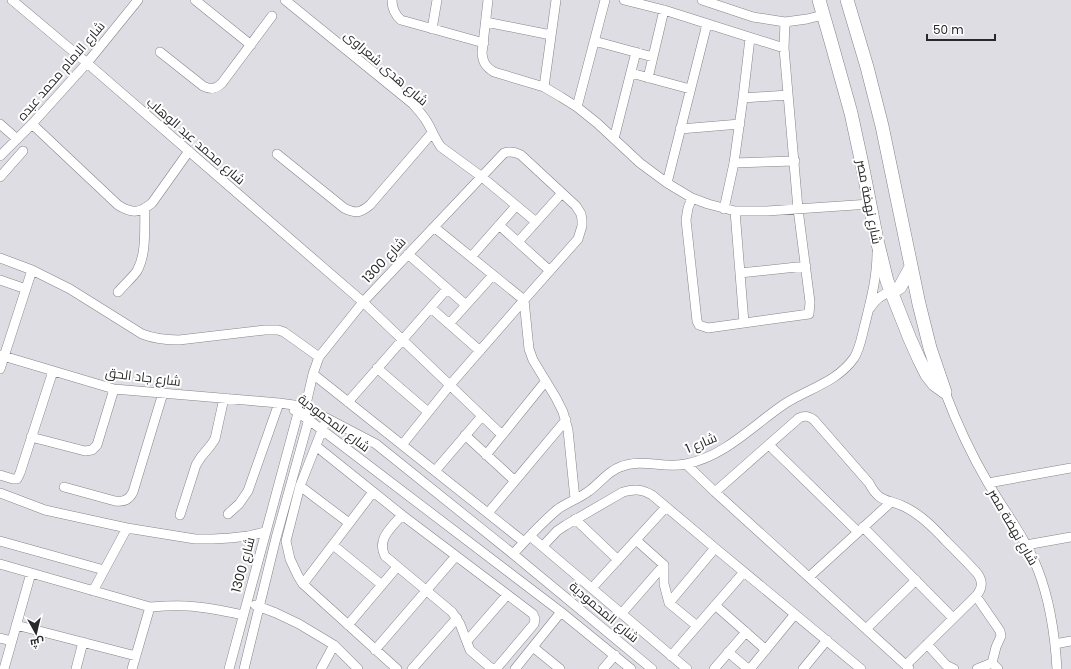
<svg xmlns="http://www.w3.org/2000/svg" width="1071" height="669" viewBox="0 0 1071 669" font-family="Poppins,Cairo,sans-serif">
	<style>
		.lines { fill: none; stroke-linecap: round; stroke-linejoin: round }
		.street-casing { stroke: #86848a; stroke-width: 10 }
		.secondary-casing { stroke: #86848a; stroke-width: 14 }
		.street { stroke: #fff; stroke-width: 9 }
		.secondary { stroke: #fff; stroke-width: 13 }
		.labels { text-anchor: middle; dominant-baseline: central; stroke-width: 4; stroke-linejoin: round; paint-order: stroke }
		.street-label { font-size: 13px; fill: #28282a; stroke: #fff }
	</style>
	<rect width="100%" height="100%" fill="#dfdde4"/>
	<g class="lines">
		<g class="street-casing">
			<path id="street" d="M12,0L87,63L363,302L502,435
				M195,0L251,45
				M285,0L413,104C418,110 423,115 427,122C432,130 435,139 441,147L482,177L536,222
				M392,0C392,8 394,14 401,20L484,43
				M488,0L482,53C483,63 486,67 494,72L544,87L561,97L577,107L597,123L640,163L667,183L692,198L708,204L735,211H767L870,204
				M624,0L664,10L784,48
				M702,0L753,17L785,22L807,19L823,15
				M486,22L551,35
				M432,29L437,0
				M594,41L653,57
				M160,52L203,86C211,90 216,89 222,83L272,16
				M631,73L690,89
				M648,78L664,10
				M544,87L556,0
				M743,98L788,95
				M577,107L605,0
				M0,124L17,139
				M32,124L118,205C132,214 140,213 152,203L189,151
				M680,129L740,124
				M614,139L636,52
				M277,154L344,208C356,214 360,213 370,205L432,133
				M0,156L32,124L87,63L138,0
				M734,163L795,161
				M0,177L23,151
				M667,183L707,24
				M692,198L688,208L686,220L697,321L699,325L708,328L809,314L810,302L798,209L784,48L785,22
				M724,209L734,163L743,98L750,38
				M735,211L744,323
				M499,225L550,271
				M518,242L562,193
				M408,254L466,305
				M471,257L516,206
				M0,258L32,270L70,289L142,334C155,339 165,340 179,340L265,330H278L284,332L319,357
				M740,273L806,266
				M0,280L26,289
				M118,292C124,285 132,278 137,271C147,253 144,229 145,209
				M431,308L480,351
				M870,308C875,300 882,294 891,292
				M449,324L493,275
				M0,355L114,389L279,403L301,406L311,410L376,444L513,554L652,669
				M377,368L428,412
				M0,369L32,270
				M313,374L524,542
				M945,392C957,424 971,454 988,483C1005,512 1026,539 1038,570C1050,601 1055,636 1057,669
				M348,402L447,289
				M294,410L309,420L561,612L631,669
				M324,425L300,486L286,541L290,559L298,576L303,584L397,669
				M465,435L515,481
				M31,437L85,451L92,450L97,445L114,389
				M402,445L450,385L524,300L434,227
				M769,445L858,532
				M316,446L402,515L533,614L535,619L534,624L496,669
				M486,455L545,382
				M686,464L715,492L909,668
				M435,471L482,416
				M0,475L13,479H17L20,473L53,371
				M988,483L1071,468
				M300,486L349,523
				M64,487L115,501C124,502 129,500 133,492L163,393
				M715,492L799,418C805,415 809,416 814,420L869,483C880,504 887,498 905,507C921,515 933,527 945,540C956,551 967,562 977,573C983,581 983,588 976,596L906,665
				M0,493L45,510L127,528L195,539H213L230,538L248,536L265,532
				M488,513L566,420
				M228,514L239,504L248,491L279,403
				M180,515L196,465L201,457L211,445L215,439L224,398
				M402,515C392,527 376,539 385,556L452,612L460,624L470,650L492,669
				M575,519L618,560
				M863,527L953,618
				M530,536L687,669
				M636,540L664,565V584L669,603L697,626
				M0,541L104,570
				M333,545L382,585
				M1026,545L1071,537
				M543,546L557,531L566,525L623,492C634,489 642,489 652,495L715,548L861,669
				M513,554C527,539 542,522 558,509C568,502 580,498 589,491C600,483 608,471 620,467C642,458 664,469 686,464C726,456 754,424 786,403C810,388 837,382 854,358C860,349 862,335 865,324C871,300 877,277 877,253
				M0,564L150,607C162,606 175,605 187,606C206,607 225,611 243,615
				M809,577L891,502
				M303,584L373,492
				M592,588L666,507
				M93,591L127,528
				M976,596L1000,631L1001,636L996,647L992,663L998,669
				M669,603L715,548
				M255,605L276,613L299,624L334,645L358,669
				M715,605L766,650
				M622,613L664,565
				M16,625L136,656
				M348,625L397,567
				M866,629L916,580
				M0,638L12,641
				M467,641L507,595
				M927,644L946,665L954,669
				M1055,644L1071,641
				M533,647L560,669
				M375,650L456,556
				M728,652L748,669
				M671,656L744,572
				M4,669L31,573
				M76,669L83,642
				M132,669L150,607
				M229,669L298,413L301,406L307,400L313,374L319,357L363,302L504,153C510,151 515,152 521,155L576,206L581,214L582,220V226L578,239L524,300L529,349L533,360L556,398L563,412L568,430L575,499
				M244,669L276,538L310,415
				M321,669L334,645
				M412,669L457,618
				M515,669L561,612
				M603,669L615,655
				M714,669L746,632
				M750,669L795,614
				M803,669L827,640
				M977,669L992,663"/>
		</g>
		<g class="secondary-casing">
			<path id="secondary" d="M819,0L830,38L851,113L862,164L877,240L887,281L910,339L919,359L927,375L934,384L945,392
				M847,0L867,67L882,126L919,304L930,348L945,392
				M891,292L897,289L900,287L911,267"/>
		</g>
		<use href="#street" class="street"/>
		<use href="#secondary" class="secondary"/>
	</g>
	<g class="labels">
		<g class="street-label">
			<text transform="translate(386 68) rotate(41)">شارع هدى شعراوى</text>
			<text transform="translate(61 71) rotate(-49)">شارع الامام محمد عبده</text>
			<text transform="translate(196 141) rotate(41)">شارع محمد عبد الوهاب</text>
			<text transform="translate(869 202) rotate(79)">شارع نهضة مصر</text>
			<text transform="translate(384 260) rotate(-47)">شارع 1300</text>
			<text transform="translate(143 377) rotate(7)">شارع جاد الحق</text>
			<text transform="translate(334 423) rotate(37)">شارع المحمودية</text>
			<text transform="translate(701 443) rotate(-23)">شارع 1</text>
			<text transform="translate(1013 527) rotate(60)">شارع نهضة مصر</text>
			<text transform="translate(243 565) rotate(-75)">شارع 1300</text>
			<text transform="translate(604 612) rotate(40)">شارع المحمودية</text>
		</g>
	</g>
	<g transform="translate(36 633) rotate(172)" stroke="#ffffff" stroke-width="3" paint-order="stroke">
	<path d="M0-3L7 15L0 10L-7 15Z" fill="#28282a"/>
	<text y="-6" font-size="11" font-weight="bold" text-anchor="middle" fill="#28282a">ش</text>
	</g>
	<path d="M927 34v6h68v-6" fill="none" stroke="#28282a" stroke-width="2"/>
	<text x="933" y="34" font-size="12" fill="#28282a" stroke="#ffffff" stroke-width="3" paint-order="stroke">50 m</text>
</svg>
